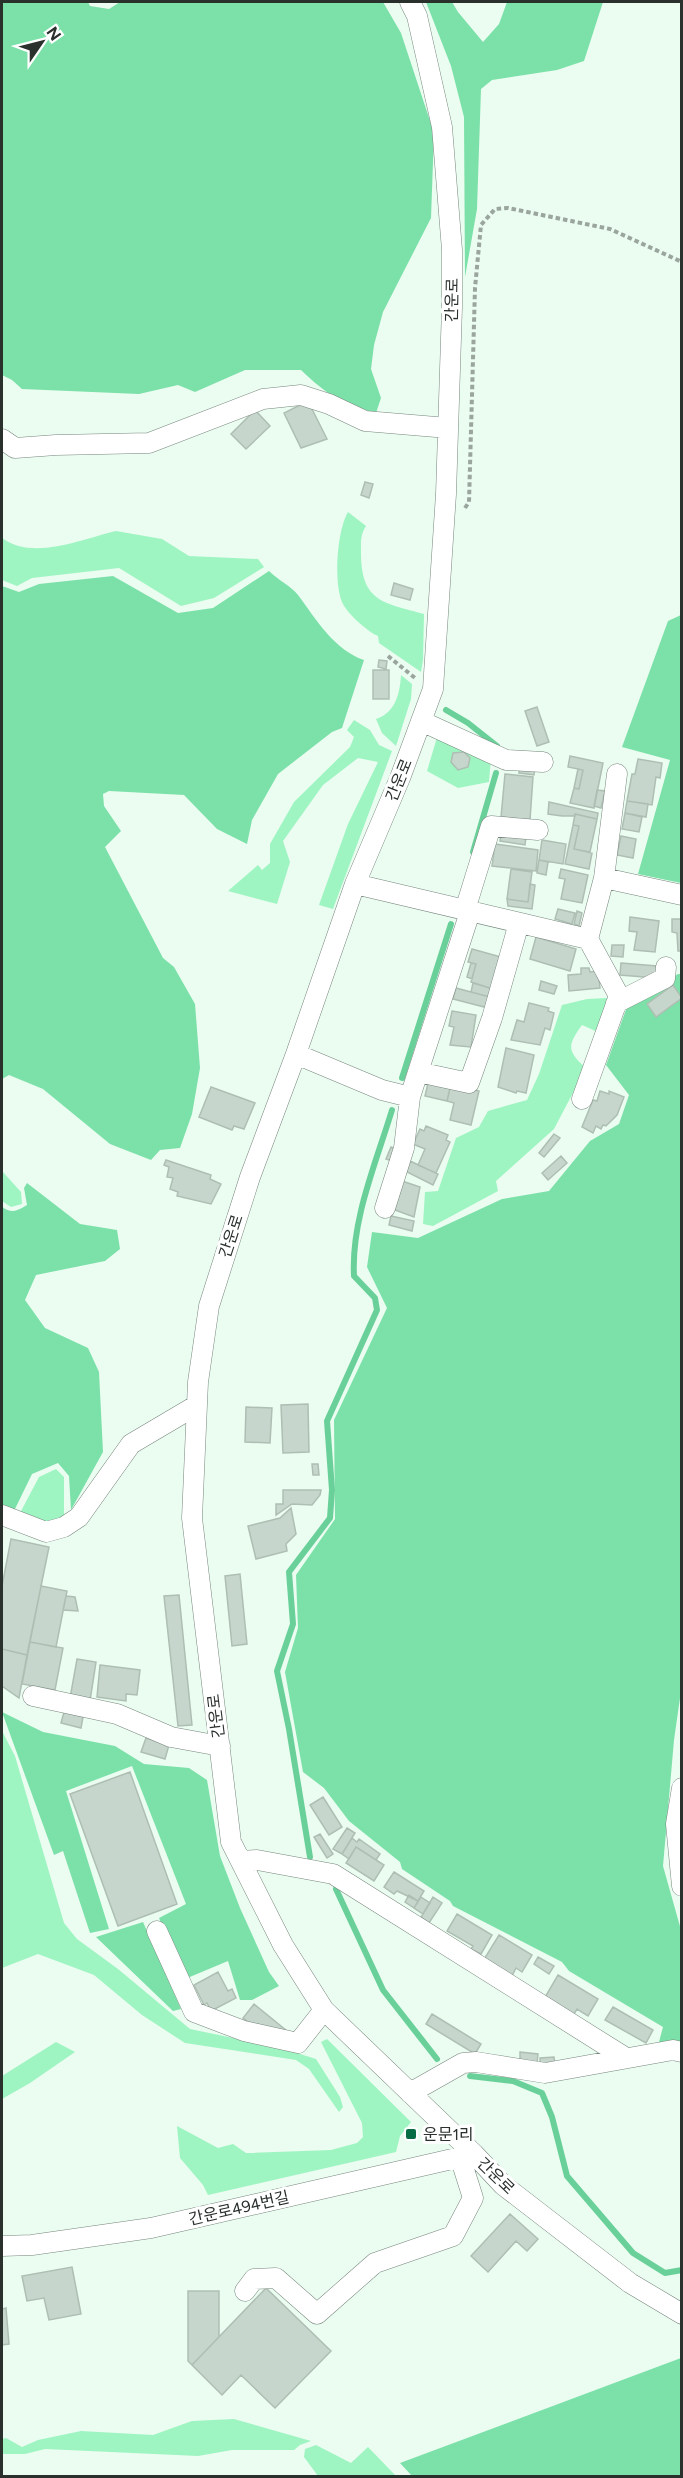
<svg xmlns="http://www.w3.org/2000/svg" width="683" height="2478" viewBox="0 0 683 2478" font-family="Figtree,'Noto Sans KR',sans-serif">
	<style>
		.green { fill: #9ef5c2 }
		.forest { fill: #7be1a9 }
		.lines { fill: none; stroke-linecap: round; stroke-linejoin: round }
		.stream { stroke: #6ad099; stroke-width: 6 }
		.building { fill: #c6d6cc; stroke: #aebeb3; stroke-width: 1.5 }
		.minor-casing { stroke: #77867d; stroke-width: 21 }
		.path { stroke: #99a59d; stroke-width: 4; stroke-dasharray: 4.5 3; stroke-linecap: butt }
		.minor { stroke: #fff; stroke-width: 20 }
		.poi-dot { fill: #066c43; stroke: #fff; stroke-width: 2 }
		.labels { text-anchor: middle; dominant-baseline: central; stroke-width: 6; stroke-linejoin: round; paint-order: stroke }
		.street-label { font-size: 16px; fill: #2a302c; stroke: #fff }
		.poi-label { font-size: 16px; fill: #2a302c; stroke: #fff; text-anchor: start }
	</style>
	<rect width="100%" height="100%" fill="#ebfcf1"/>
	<path class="green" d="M348,512L366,526C360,535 361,543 361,553C361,602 384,603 424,614L423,660L421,672L379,643L378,636C368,632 348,614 343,604C333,585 337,530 348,512Z
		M116,531L162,539L189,556L258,559L264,567L214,598L181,606L119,568L32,578L17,586L2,580V538C33,561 82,539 116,531Z
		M401,675L412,684L411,699L396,746L382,733L376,719C395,713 400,694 401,675Z
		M354,720L370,730L379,745L392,751L333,909L319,905L348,824L378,762L358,758L323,785L283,841L290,862L277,904L228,891L258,865L262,870L270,863V844L294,802L350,747L354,737L347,730Z
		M438,734L491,758L489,782L458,788L427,771Z
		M607,998L609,1005L600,1033L582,1025C567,1046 567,1051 586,1068L554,1129L496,1181L498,1191L433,1226L423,1224L425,1192L438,1191L456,1138L479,1127L488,1111L527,1100L539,1074L562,1005L587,999Z
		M2,1171L21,1192L22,1204L11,1207L2,1201Z
		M56,1469L64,1477V1516L42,1526L20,1513L39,1477Z
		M2,1731L15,1756L64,1923L77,1939L118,1969L190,2029L281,2048L316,2059L340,2097L343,2107L339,2112L309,2069L296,2060L185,2043L142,2015L94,1975L38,1954L2,1968Z
		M327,2039L411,2122L400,2136L396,2152L208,2195L203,2185L180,2158L177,2126L218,2148L233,2144L246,2153L331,2150L357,2143L363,2137L362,2123L321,2042Z
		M56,2042L75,2052L30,2083L2,2099V2076Z
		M234,2419L311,2441L300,2445L294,2450H232L198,2456L45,2449L25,2454H2V2439L6,2438L22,2447L38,2440L81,2431L153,2435L192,2421Z
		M316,2445L351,2463L368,2447L396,2476H318L304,2457L305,2449Z"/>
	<path class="forest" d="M2,2H88L90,6L109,9L120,2H383L401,33L434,133L431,218L383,312L374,345L371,369L381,398L376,413C341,403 327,395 301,370H245L195,392L178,385L139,394L22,389L12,380L2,375Z
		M426,2H452L458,12L483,42L499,24L507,2H603L584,61L557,70L492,80L481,89L477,209L465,277L464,117L451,66Z
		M269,571C278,580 291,586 298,595C316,619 334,650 364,660L342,728L332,732L278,774L252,820L247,844L217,829L184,795L109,791L103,794L104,806L121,831L105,847L163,958L174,967L195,1004L200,1068L192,1114L180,1148L160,1150L151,1160L110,1144L43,1089L9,1075L2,1079V586L19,592L39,584L113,576L178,613L213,608Z
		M681,615V883L638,874L670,760L622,747L668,621Z
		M678,974H681L682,1684L674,1740L663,1866L681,1930V2043L659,2042L663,2027L569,1971L562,1962L453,1906L450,1901L402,1869L400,1862L349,1821L324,1788L303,1772L285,1672L298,1628L296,1575L335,1519L334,1420L387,1308L367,1267L372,1232L418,1238L502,1199L549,1191L590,1141L619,1124L629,1095L606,1065L628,1004Z
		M27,1183L80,1224L117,1230L120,1249L105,1261L36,1275L25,1300L45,1328L88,1348L99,1372L103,1452L71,1510L69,1476L58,1463L32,1474L14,1511L2,1508V1207C12,1214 17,1211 27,1205L24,1188Z
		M2,1712L43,1732L115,1746L144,1764L189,1768L207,1780L220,1856L240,1908L269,1972L279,1986L252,2000H240L228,1961L185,1979L159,1918L186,1904L132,1766L66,1791L109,1929L90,1933L63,1851L54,1855Z
		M143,1922L181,2009L173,2011L96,1937Z
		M681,2358V2476H412L400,2463Z"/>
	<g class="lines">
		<path class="stream" d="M446,710L468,723L497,746
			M473,852L496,773
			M402,1078L451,924
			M310,1857L289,1729L277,1671L293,1624L289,1572L330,1518L332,1490L327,1421L377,1310L375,1298L354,1276C351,1220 376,1163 392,1110
			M336,1889L383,1990L437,2059
			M470,2076L513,2081L542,2093L552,2117L567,2176L633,2253L665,2273L682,2270"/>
	</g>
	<path class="building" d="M308,401L327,439L301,448L284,413Z
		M255,410L270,426L246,449L231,434Z
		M365,482L373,484L369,498L361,495Z
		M394,583L413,589L410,600L391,595Z
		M379,660L387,661L386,669L378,667Z
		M373,670H389V699H373Z
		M537,707L549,742L537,746L525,711Z
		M464,752L470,758L468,767L458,770L451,762L453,753Z
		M570,756L603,763L594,808L570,803L574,788L579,789L583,770L568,767Z
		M638,759L662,763L660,778L656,777L652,805L627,801L632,774H635Z
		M519,767L535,768L534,775L519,773Z
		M578,769L583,770L579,789L574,788Z
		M505,774L533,777L530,820L501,817Z
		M597,790L605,791L601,808L594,806Z
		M627,801L648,804L646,817L625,813Z
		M549,802L598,813L597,819L575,814V816H562L548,814Z
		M625,813L642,817L639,832L622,829Z
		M575,814L597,819L590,852L574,849L579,826L573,825Z
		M573,825L579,826L574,849L592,853L589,869L565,864Z
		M501,833L526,837L525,845L500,841Z
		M621,836L636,839L633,858L617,855Z
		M542,840L566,844L563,864L539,860Z
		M495,844L538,850L536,871L492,866Z
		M539,860L548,862L546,875L537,873Z
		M511,869L532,872L528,902L507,899Z
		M561,869L588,875L582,903L561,899L565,879L559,878Z
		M530,884L535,885L532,909L508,906L507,899L528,902Z
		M558,909L575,913L572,924L555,919Z
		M577,911L582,913L579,926L574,924Z
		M630,917L659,921L655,952L634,950L637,932L629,931Z
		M672,919H682V951H678L677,933L672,932Z
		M536,937L576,949L570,971L530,959Z
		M612,945H624L623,957L611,956Z
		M472,949L501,957L493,989L471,982L476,964L468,962Z
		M471,963L476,964L472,979L467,977Z
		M621,963L657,966L656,978L620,975Z
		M581,968H589L590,972L598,971L600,988L569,991L568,975L581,974Z
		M541,981L557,986L554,994L539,990Z
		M473,983L493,989L490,997L471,992Z
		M673,985L682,998L656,1017L647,1004Z
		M456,988L490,997L488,1008L453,999Z
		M529,1003L549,1008L548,1011L554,1013L550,1030L545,1028L540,1045L511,1040L517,1020L524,1022Z
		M452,1011L476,1015L471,1047L450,1045L454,1027L449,1026Z
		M506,1048L534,1055L526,1093L517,1091L516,1093L498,1087Z
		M429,1079L451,1084L447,1101L425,1096Z
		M451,1084L479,1091L471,1125L450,1120L454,1103L447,1101Z
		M211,1087L255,1103L244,1129L234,1126L232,1130L199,1117Z
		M600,1091L609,1094V1091L624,1097L617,1115L606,1126L603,1125L601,1129L596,1126L593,1133L582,1127L593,1100L597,1101Z
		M426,1126L448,1135L446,1140L450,1142L436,1173L418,1165L425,1149L413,1144L420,1129L424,1131Z
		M554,1134L560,1138L544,1157L539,1153Z
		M391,1147L399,1151L395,1162L386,1159Z
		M561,1156L567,1163L548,1180L542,1173Z
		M166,1160L211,1175L210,1179L221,1184L211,1204L177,1196L178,1192L170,1189L173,1178L167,1177L169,1167L164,1165Z
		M410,1161L438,1174L433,1185L405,1171Z
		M396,1179L420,1187L414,1217L395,1210L397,1193Z
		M391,1216L414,1221L412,1231L389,1225Z
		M308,1404L309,1452L283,1453L281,1405Z
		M246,1407L272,1408L270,1443L245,1442Z
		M312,1464H318L319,1475H313Z
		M283,1490H321L320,1495L312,1505L292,1504L276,1515V1504H283Z
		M291,1508L296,1534L286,1544L287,1551L256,1559L248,1526L280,1518Z
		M11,1539L49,1547L27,1655L2,1649V1586Z
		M240,1574L247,1644L232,1646L225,1576Z
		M41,1586L67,1591L56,1647L30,1642Z
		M179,1595L192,1725L178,1726L164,1596Z
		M66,1596L75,1597L78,1611L63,1610Z
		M30,1642L63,1648L55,1690L22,1684Z
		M2,1649L27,1655L19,1698L2,1686Z
		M77,1659L96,1662L90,1701L70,1698Z
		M100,1665L140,1670L137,1695L126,1694V1701L97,1697Z
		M64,1712L83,1717L81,1728L61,1723Z
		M146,1738L169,1745L165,1759L141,1752Z
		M130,1772L177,1904L118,1926L70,1794Z
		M323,1797L342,1827L329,1835L310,1805Z
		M347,1828L355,1833L342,1854L333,1849Z
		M320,1834L333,1854L327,1858L314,1837Z
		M352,1838L357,1842L359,1839L380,1854L376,1860L356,1847L349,1859L342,1854Z
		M356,1847L384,1865L374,1881L346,1863Z
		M394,1872L424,1891L418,1901L397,1891L394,1894L384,1887Z
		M409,1895L418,1901L414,1908L405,1902Z
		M421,1897L430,1903L423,1914L414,1908Z
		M433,1897L442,1903L429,1923L421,1917Z
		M457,1914L492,1935L481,1954L471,1949L473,1946L447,1931Z
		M499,1935L532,1955L522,1972L516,1968L511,1978L483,1961Z
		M538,1957L554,1966L549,1974L534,1964Z
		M218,1972L228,1991L232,1989L236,1998L211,2011L207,2003L204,2005L194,1985Z
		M558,1975L598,1999L588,2016L577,2009L573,2016L544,1999Z
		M254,2004L287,2031L270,2033L258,2024L255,2027L243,2018Z
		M613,2007L653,2030L646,2043L605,2020Z
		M432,2014L481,2044L475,2054L426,2024Z
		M520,2052L538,2054L537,2063L520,2062Z
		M554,2057L555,2065H540V2058Z
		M510,2214L538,2239L527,2251L516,2241L488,2272L471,2256Z
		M72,2267L81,2314L49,2320L44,2298L27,2301L22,2276Z
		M266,2288L331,2351L275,2408L241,2375L222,2395L192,2365Z
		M188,2291H219V2337L192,2365L188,2361Z
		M6,2308L9,2344L2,2345V2309Z"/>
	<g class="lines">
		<g class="minor-casing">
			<path id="minor" d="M410,2L417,16L442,127L452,250V307L446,494L433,689L400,778L355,884L296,1054L250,1177L209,1306L198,1382L192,1518L231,1842L283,1945L324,2010L474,2154L503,2185L630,2283L682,2314
				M2,439L15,448L56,445L149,443L263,399L301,395L329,404L365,421L448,428
				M421,721L506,760L543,762
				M604,878L617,774
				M355,884L588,939L604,878L682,895
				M465,910L491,826L538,830
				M616,1003L665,978L666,967
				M296,1054L382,1090L410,1097L418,1072L469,1083L492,1018L519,923
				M418,1072L470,912
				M582,1099L619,996L588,939
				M385,1208L404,1148L410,1097
				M2,1515L46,1532L64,1527L79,1517L131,1444L197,1405
				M33,1696L117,1714L171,1737L220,1746
				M682,1788L676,1824L682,1886
				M241,1861L257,1860L333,1874L626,2058
				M157,1931L194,2012L244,2031L298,2043L324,2010
				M410,2093L463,2063L476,2062L545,2073L673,2050L682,2052
				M2,2246L32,2245L151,2228L474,2154
				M245,2291L254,2279L276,2278L317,2314L375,2263L453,2236L473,2198L460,2157"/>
		</g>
		<path class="path" d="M465,508L469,502L475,288L481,225L495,209L508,208L610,229L682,262
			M388,656L415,678"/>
		<use href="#minor" class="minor"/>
	</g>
	<rect class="poi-dot" x="405" y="2128" width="12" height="12" rx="3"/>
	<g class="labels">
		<g class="street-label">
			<text transform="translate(452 300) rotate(-89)">간운로</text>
			<text transform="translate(399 780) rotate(-68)">간운로</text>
			<text transform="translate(231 1236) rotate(-72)">간운로</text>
			<text transform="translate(216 1716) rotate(-97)">간운로</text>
			<text transform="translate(496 2176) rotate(44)">간운로</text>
			<text transform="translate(239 2208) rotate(-13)">간운로494번길</text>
		</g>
		<g class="poi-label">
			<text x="423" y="2134">운문1리</text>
		</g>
	</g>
	<rect width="683" height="2478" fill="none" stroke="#2a302c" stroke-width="6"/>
	<g transform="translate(42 42) rotate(55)" stroke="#ffffff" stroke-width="4.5" paint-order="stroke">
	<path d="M0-4.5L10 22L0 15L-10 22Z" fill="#2a302c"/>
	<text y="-9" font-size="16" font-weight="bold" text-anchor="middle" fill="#2a302c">N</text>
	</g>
</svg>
